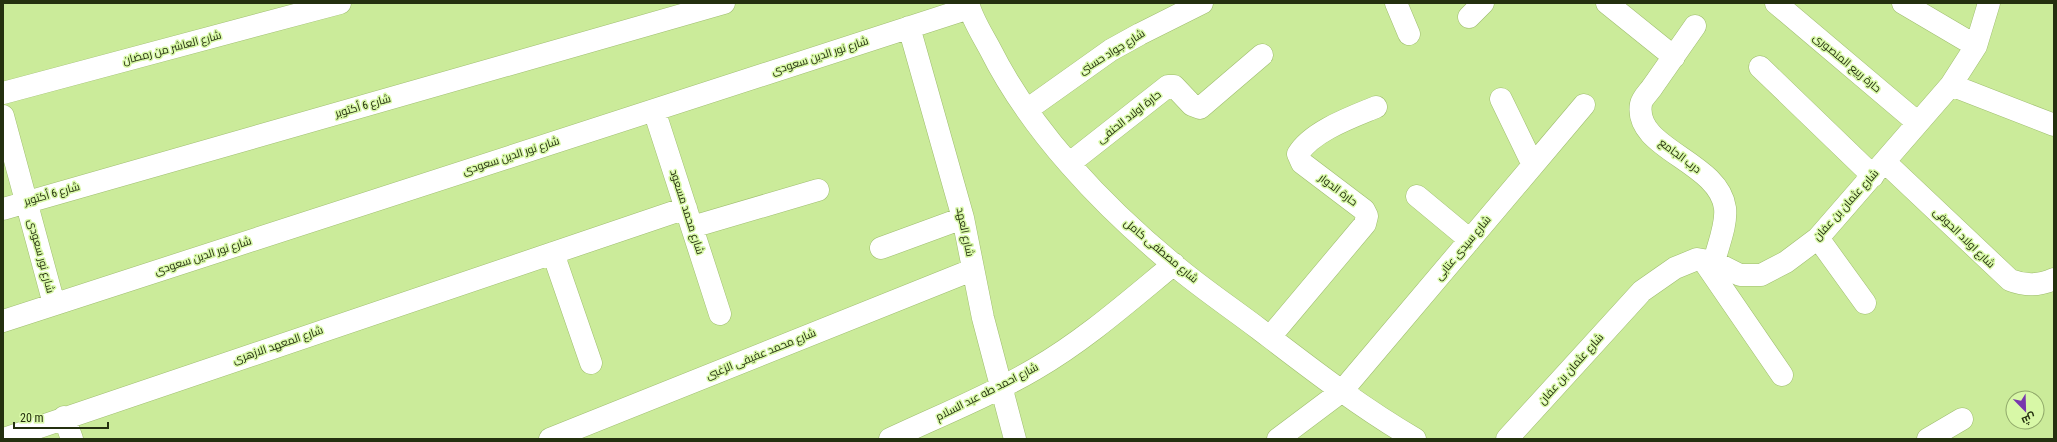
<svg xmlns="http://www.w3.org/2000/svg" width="2057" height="442" viewBox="0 0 2057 442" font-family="'Roboto Condensed',Cairo,sans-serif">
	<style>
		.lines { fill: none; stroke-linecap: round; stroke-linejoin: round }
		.minor-casing { stroke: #9fbd6f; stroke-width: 23 }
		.minor { stroke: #fff; stroke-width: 22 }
		.labels { text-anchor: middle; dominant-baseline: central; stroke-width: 3; stroke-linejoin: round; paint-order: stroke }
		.street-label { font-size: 11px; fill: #24300f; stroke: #d8f8a7 }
	</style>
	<rect width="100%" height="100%" fill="#cbeb9a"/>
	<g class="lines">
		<g class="minor-casing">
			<path id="minor" d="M968,3C972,19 982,34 990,49C1031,131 1103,206 1173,264C1200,287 1230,307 1259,329C1310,368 1360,407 1415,439
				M1396,3L1409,34
				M1607,3L1674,57
				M1776,3L1918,123
				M1903,3L1976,46
				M1469,17L1483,3
				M1695,26C1681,46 1667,66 1653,86C1650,91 1642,98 1641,104C1633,149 1719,161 1725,208C1727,225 1718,245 1714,262
				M909,27L963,218L983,318L1015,439
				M1760,67L1873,176
				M1951,85L2054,125
				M3,93L340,3
				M1501,99L1533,165
				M1028,109L1111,50L1140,34L1202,3
				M654,110L720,314
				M3,116L54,304
				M1885,162L2010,280C2025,286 2039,286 2054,279
				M1070,163L1168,86H1174L1192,105L1200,108L1262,55
				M1417,196L1470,240
				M3,209L724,3
				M692,227L818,190
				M1818,238L1865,303
				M881,248L963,218
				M553,253L591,363
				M1703,260L1782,375
				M3,321L969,8
				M1270,337L1365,224L1367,216L1364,210L1302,163L1298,154C1312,131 1352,117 1376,107
				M64,417L72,439
				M4,439L686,208
				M550,439L972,270
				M890,439C939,416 989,396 1035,369C1085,340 1129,301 1174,264
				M1278,439L1342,391L1584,105
				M1507,439L1642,291L1675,268L1697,259L1714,262L1740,275H1761L1786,262L1818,238L1951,85L1976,46L1989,3
				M1928,439L1962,419"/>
		</g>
		<use href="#minor" class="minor"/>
	</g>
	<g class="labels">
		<g class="street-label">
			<text transform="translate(172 48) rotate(-15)">شارع العاشر من رمضان</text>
			<text transform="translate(1112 52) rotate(-32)">شارع جواد حسنى</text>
			<text transform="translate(820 56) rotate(-18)">شارع نور الدين سعودى</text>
			<text transform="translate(1847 63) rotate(40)">حارة ربيع المنصورى</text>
			<text transform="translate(363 106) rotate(-16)">شارع 6 أكتوبر</text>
			<text transform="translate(1129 117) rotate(-38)">حارة اولاد الحنفى</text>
			<text transform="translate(511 156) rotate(-18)">شارع نور الدين سعودى</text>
			<text transform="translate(1680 156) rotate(37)">درب الجامع</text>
			<text transform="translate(1338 190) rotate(37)">حارة الدوار</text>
			<text transform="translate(52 194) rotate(-16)">شارع 6 أكتوبر</text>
			<text transform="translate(1846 205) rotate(-48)">شارع عثمان بن عفان</text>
			<text transform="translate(687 212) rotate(72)">شارع محمد مسعود</text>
			<text transform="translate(965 232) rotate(78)">شارع العهد</text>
			<text transform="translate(1964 238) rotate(44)">شارع اولاد الحوفى</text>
			<text transform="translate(1463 248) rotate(-50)">شارع سيدى عتابى</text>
			<text transform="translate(1161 251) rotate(40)">شارع مصطفى كامل</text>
			<text transform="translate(41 256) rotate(75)">شارع نور سعودى</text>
			<text transform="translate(203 256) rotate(-18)">شارع نور الدين سعودى</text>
			<text transform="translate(278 345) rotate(-19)">شارع المعهد الازهرى</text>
			<text transform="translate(761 354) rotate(-22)">شارع محمد عفيفى الزغبى</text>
			<text transform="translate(1571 369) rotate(-48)">شارع عثمان بن عفان</text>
			<text transform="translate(987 392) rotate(-27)">شارع احمد طه عبد السلام</text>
		</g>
	</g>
	<rect width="2057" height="442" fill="none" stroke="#24300f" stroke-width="8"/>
	<g transform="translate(2025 410) rotate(157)"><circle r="19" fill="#d8f8a7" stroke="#90a86a"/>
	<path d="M0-3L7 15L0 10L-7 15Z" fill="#7838ad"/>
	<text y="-6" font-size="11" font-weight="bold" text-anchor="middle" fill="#24300f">ش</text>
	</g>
	<path d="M14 422v6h94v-6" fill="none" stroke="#24300f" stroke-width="2"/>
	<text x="20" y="422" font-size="12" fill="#24300f" stroke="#d8f8a7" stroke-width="3" paint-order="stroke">20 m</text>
</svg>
